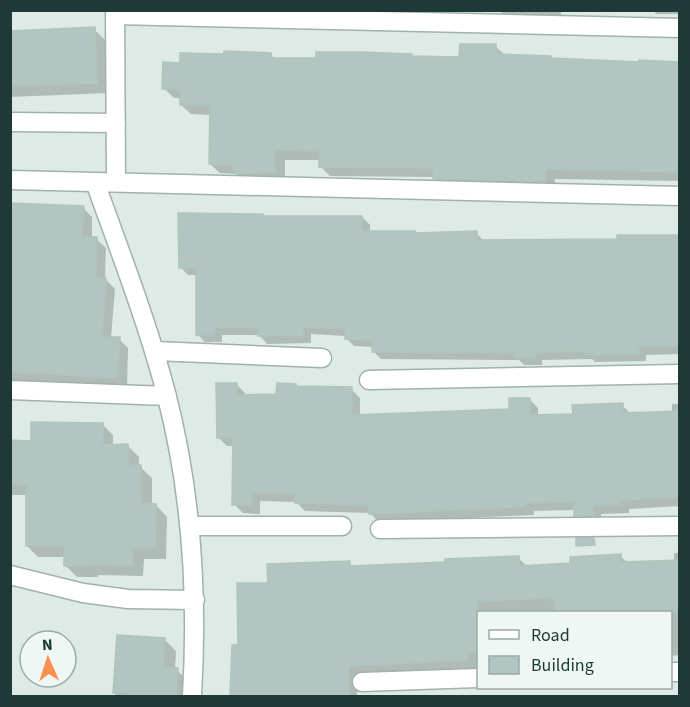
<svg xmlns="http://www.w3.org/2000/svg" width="690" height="707" viewBox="0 0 690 707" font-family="'Source Sans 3',sans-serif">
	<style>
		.shadow { fill: #0003 }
		.building { fill: #b3c5c0; stroke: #b0c4be; stroke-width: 1.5 }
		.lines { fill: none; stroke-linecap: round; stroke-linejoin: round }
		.minor-casing { stroke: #a0b2ae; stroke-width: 21 }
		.minor { stroke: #fff; stroke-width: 18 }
	</style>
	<rect width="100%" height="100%" fill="#ddeae6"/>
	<path class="shadow" d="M403,10H434V14H406Z
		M499,10H561V18L506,17Z
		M577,10H609V12Z
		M653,10H680V14H656Z
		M94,29L105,40L107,93L10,97V33Z
		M495,46L506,56L640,63H680V181L555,179V191L444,188L434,177L330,176L320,166L321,160H285V182H245L236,174L220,173L210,164L211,115L191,114L181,105V98H174L164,88L181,64L271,55L275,59L461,58Z
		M10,204L83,208L92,217V239H96L106,248L105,279L115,289L111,338L119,339L128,348L127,387L10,381Z
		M262,215L265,217H362L370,225V233H476L484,241L618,240L680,236V354L646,355V361L595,362L592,359L542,360V365H524L519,360L381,359L373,351V347L354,346L346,338V336L311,334V343L267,344L259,335H222V342H205L197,334V275H188L180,267Z
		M236,384L245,393V396H278L295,385L298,388L351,389L360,398V417L511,410L529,399L538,408V416H574L622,405L631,414L672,412V404H680V506L629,509V513L601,514L602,524H585L576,515V510L534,511V515L511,516L379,522L370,513L305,511L296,502L260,501V514L243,513L234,504V446H227L218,437Z
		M102,424L113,435V446H128L139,457V466L152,478V505H156L167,517L166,559H144L143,576L98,575V577H77L66,566V557H38L27,546V495H10V441L32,442Z
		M674,553H680V655L670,656V612H478V667H476V670H443V671L358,675L357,696H232L233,647H240L269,584L349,563L354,568L518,558L528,567L571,565L620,556L628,563L674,562Z
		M118,636L164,639L176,651L175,669L189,681V696H115Z"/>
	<path class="building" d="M95,27L97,83L10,86V31Z
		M460,44H496V54L551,56V58L639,62V60L680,62L678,172L546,169L545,182L433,179V168L319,167V151L275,150V173H233V165L209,164L210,105H180V89H162L163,62L180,63V53L224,54V51L271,53V58H316V52H359L412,54V56L459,57Z
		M10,203L84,206L82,237H97L96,277L106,278L102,337H120L118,378L10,372Z
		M178,213L263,214V216H362V231H415V233L477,231V240L617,239V235H680V346L639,347V354L585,355V351L535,353V358H514V353L372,352V340L345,339V329L303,327V336H258V328L215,327V335H196V267L179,268Z
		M216,383H237V395L276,394L277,383L296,384V386L352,387V415L509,409V398H530V415L573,414L572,405L623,403V413L680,411V497L621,500V505H593V516H574V502L526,503V506L502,508L369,514L368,505L295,503V494L252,493V505H232L233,438H217Z
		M31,422L103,423V445L128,444L129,465H141V503L156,504L155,548H133L132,566L87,564V566H64V546H26V485L10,484V440L31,441Z
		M576,538H594L595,545L576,546Z
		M621,554V562L680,560V612H555V600H550V598L478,601V652H467V661H434V662L349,666L348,696H230L232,645H238L237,583H268L267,564L350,561V566L445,562V559L519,556L520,566L570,563V557Z
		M117,635L165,638L163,667L178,668L176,696L113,693Z"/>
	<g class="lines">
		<g class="minor-casing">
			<path id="minor" d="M115,10L116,182
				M115,15L680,28
				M10,122L116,123
				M10,180L680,196
				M95,182C120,252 147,321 166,393C192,493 198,595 192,696
				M155,351L322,358
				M369,380L680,374
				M10,390L167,396
				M191,526H342
				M380,529L680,526
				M10,575L83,593L128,599L195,600
				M670,672H680
				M362,682L478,678"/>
		</g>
		<use href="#minor" class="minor"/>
	</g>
	<rect width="690" height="707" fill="none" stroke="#1e3a37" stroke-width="24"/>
	<rect x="477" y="611" width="195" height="78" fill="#eef7f3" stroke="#9baba8" stroke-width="1.5"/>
	<rect x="489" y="630" width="30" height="9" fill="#ffffff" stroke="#9baba8" stroke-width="1.5"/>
	<text x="531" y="641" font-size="18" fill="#1e3a37">Road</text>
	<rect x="489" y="656" width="30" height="18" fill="#b3c5c0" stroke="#9baba8" stroke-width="1.5"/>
	<text x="531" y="671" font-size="18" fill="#1e3a37">Building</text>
	<g transform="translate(48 659) rotate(357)"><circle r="28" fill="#eef7f3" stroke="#9baba8" stroke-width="1.5"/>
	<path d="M0-4.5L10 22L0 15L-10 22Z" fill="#f9904d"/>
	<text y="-9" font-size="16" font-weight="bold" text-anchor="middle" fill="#1e3a37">N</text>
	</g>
</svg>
